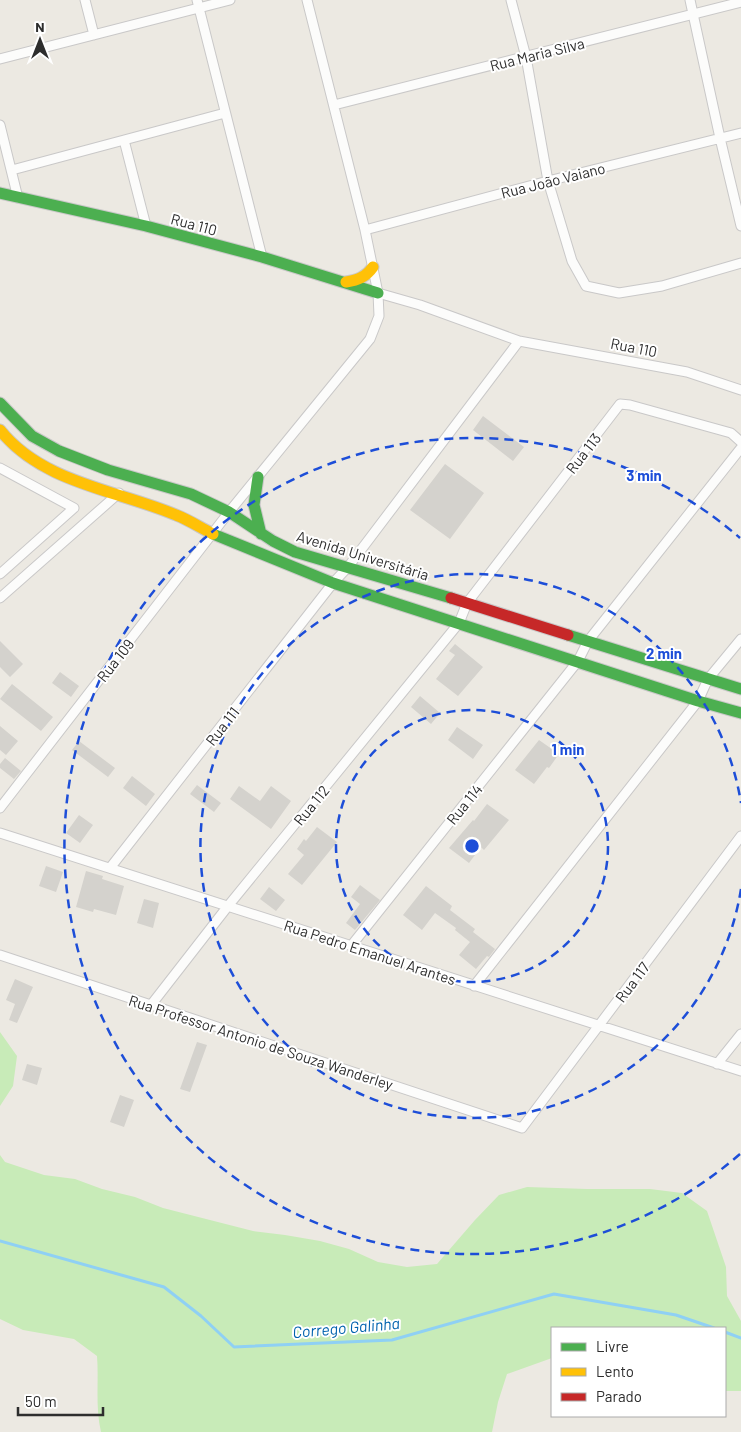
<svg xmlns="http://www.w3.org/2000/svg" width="741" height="1432" viewBox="0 0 741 1432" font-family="Barlow,sans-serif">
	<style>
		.green { fill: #c8ebb8 }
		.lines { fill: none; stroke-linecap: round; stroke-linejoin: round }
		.stream { stroke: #8fd0f4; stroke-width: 3 }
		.building { fill: #d4d2cd }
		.street-casing { stroke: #c9c8c8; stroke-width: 11 }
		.fast-casing { stroke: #c9c8c8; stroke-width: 13 }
		.slow-casing { stroke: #c9c8c8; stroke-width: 13 }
		.jam-casing { stroke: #c9c8c8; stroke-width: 13 }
		.street { stroke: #fcfcfb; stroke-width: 9 }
		.fast { stroke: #4caf50; stroke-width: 11 }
		.slow { stroke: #ffc107; stroke-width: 11 }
		.jam { stroke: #c62828; stroke-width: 11 }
		.ring { fill: none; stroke: #1d4ed8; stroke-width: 2.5; stroke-dasharray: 9 6 }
		.labels { text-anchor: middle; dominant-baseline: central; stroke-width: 4; stroke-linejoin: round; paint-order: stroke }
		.street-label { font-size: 15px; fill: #2d2d2d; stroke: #fff }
		.water-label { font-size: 16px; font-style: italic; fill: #0062ae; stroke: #fff }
		.centre { fill: #1d4ed8; stroke: #fff; stroke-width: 2.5 }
		.ring-label { font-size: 15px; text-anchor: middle; font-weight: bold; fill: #1d4ed8; stroke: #fff; stroke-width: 4; stroke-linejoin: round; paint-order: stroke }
	</style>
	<rect width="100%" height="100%" fill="#ece9e2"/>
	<path class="green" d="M0,1032L17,1056L13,1086L0,1106Z
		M0,1155L5,1162L44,1175L75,1179L102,1189L135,1197L163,1208L253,1231L285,1235L320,1241L349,1249L378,1262L407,1267L437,1264L475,1220L499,1195L527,1187L587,1189H650L682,1193L707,1211L726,1267L727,1296L741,1321V1391H725V1328H552V1358L507,1374L498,1402L492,1432H101C95,1407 99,1381 97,1356L74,1339L23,1330L0,1319Z"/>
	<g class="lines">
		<path class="stream" d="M0,1241L164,1287L201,1316L234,1347L392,1340L554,1294L676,1315L714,1328
			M725,1332L741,1338"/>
	</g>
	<path class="building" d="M483,416L524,447L513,461L473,430Z
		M445,464L484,493L450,539L410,510Z
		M0,641L23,664L10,677L0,667Z
		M455,644L483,667L458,696L436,679L455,655L449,651Z
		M60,672L79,686L71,697L52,683Z
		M12,684L53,717L41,731L0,699Z
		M420,696L440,713L431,724L411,707Z
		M0,726L18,741L6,755L0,750Z
		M457,727L483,745L473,759L448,740Z
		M539,740L559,754L549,768L547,767L534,784L515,770Z
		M79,741L115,768L108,777L72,750Z
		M5,758L21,771L14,779L0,768V764Z
		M132,776L155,794L146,806L123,788Z
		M197,785L221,803L214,812L190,794Z
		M239,786L260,801L271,786L291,801L271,829L230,799Z
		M487,804L509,820L484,850L481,847L469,863L449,848L473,820L474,821Z
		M79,815L93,825L80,843L66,833Z
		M317,827L337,842L302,885L288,874L304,855L297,849L304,839L306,841Z
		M46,866L63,872L56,892L39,886Z
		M86,871L103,876L102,879L124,886L116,915L94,909L93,912L76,907Z
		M360,885L380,900L355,930L346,923L360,904L351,897Z
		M426,886L452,906L450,910L475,929L473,932L495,949L489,957L487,956L476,969L459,955L470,942L455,930L456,928L435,913L422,930L403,915Z
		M269,887L285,900L276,911L260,899Z
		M144,899L159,903L153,928L137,923Z
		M15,979L33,987L17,1023L9,1020L15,1004L6,1000Z
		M197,1042L207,1045L190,1092L180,1089Z
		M27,1064L42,1068L37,1085L22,1080Z
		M120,1095L134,1100L124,1127L110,1122Z"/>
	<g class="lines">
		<g class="street-casing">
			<path id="street" d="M85,0L94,35
				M197,0L262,257
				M511,0L526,57L548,181L572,261L586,286L619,293L662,286L741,263
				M690,0L720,138L741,226
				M0,59L230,0
				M334,105L741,2
				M0,125L18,198
				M124,140L146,226
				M12,170L225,113
				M365,230L548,181L741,133
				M378,293L420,305L519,341L687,372L741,390
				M0,468L74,508L0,574
				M0,598L119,493
				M0,808L229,512L370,339L379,316L378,293L365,230L307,0
				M0,833L741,1071
				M110,868L333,583L348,567L519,341
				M351,946L578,661L588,641L741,448
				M0,955L522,1128L741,836
				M474,986L698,701L708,679L741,639
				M151,1005L228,906L459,623L467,603L620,404L630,405L731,433L741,442
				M717,1064L741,1034"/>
		</g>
		<g class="fast-casing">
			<path id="fast" d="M0,193L146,226L262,257L378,293
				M0,403L32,436L59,451L108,470L191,494L229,512L273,541L295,552L451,598
				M258,477L254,505L261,534
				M213,534L333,583L698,701L741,713
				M568,635L741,689"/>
		</g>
		<g class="slow-casing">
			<path id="slow" d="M346,282C358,280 366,277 373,267
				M0,430C42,483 117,490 176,515C189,520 201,528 213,534"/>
		</g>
		<g class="jam-casing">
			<path id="jam" d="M451,598L568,635"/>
		</g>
		<use href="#street" class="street"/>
		<use href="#fast" class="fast"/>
		<use href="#slow" class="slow"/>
		<use href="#jam" class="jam"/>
	</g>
	<g class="ring">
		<circle cx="472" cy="846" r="136"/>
		<path d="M741 889A272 272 0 1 1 741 803"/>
		<path d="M740 1154A408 408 0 1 1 740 538"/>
	</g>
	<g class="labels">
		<g class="street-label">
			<text transform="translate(537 54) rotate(-14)">Rua Maria Silva</text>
			<text transform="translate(553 180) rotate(-14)">Rua João Vaiano</text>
			<text transform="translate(194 224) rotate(15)">Rua 110</text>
			<text transform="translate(634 347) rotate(11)">Rua 110</text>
			<text transform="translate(583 453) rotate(-52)">Rua 113</text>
			<text transform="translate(363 555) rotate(17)">Avenida Universitária</text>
			<text transform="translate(115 660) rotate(-52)">Rua 109</text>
			<text transform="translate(222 726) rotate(-52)">Rua 111</text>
			<text transform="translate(464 804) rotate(-51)">Rua 114</text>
			<text transform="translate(311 805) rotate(-51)">Rua 112</text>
			<text transform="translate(370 952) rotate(18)">Rua Pedro Emanuel Arantes</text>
			<text transform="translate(632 982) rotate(-53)">Rua 117</text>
			<text transform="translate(261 1042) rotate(18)">Rua Professor Antonio de Souza Wanderley</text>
		</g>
		<g class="water-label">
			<text transform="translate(346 1327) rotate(-5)">Corrego Galinha</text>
		</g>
	</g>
	<circle cx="472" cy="846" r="8" class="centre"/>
	<g class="ring-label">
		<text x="644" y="481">3 min</text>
		<text x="664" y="659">2 min</text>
		<text x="568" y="755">1 min</text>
	</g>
	<rect x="551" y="1327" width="175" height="90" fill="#ffffff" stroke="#ababab"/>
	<rect x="561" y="1343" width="25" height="8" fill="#4caf50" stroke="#ababab"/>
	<text x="596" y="1352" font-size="15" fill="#2d2d2d">Livre</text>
	<rect x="561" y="1368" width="25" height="8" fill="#ffc107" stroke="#ababab"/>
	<text x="596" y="1377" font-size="15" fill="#2d2d2d">Lento</text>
	<rect x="561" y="1393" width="25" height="8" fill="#c62828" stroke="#ababab"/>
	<text x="596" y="1402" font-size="15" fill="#2d2d2d">Parado</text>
	<g transform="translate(40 40)" stroke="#ffffff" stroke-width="4" paint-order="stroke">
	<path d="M0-4L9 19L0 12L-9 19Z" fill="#2d2d2d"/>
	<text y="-8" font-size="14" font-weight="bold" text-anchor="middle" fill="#2d2d2d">N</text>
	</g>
	<path d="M18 1407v8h85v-8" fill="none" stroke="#2d2d2d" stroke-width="2.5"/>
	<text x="25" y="1407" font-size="15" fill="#2d2d2d" stroke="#ffffff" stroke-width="4" paint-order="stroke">50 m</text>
</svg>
